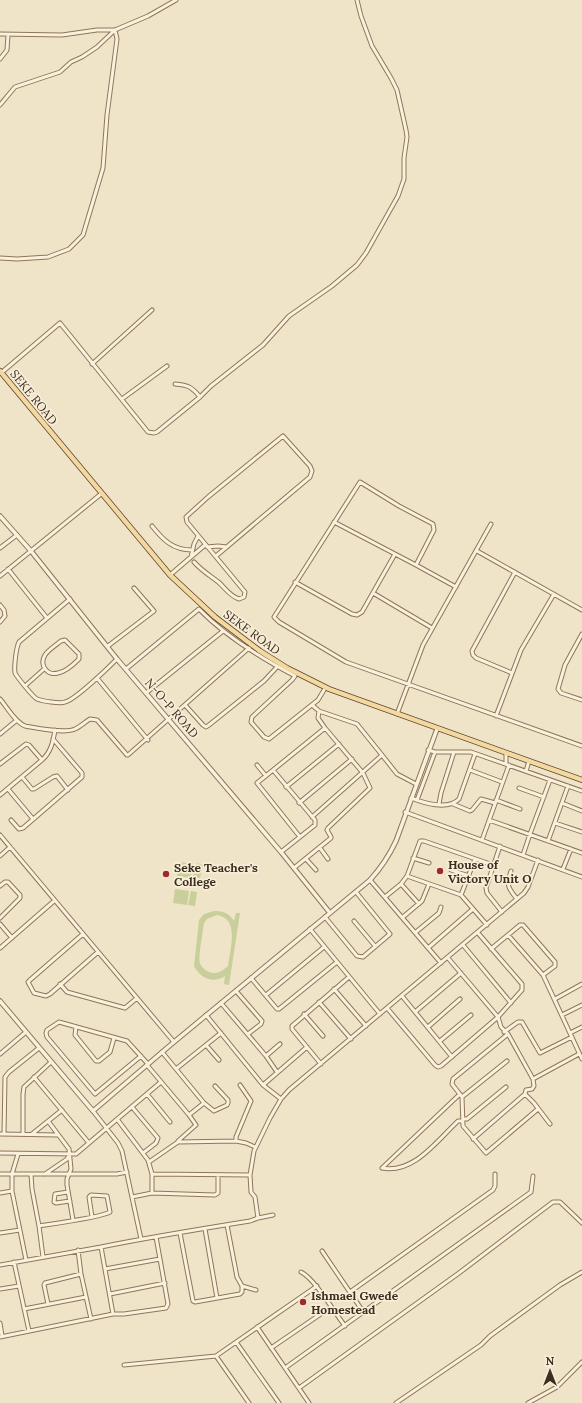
<svg xmlns="http://www.w3.org/2000/svg" width="582" height="1403" viewBox="0 0 582 1403" font-family="Lora,serif">
	<style>
		.green { fill: #c9cf9b; fill-rule: evenodd }
		.lines { fill: none; stroke-linecap: round; stroke-linejoin: round }
		.minor-casing { stroke: #8d765c; stroke-width: 5 }
		.tertiary-casing { stroke: #8d765c; stroke-width: 5.5 }
		.primary-casing { stroke: #5b4430; stroke-width: 6 }
		.minor { stroke: #faf1dc; stroke-width: 3 }
		.tertiary { stroke: #faf1dc; stroke-width: 3.5 }
		.primary { stroke: #f3d9a0; stroke-width: 4.5 }
		.poi-dot { fill: #9e2a2b; stroke: #f7eed8; stroke-width: 1.5 }
		.labels { text-anchor: middle; dominant-baseline: central; stroke-width: 3.5; stroke-linejoin: round; paint-order: stroke }
		.street-label { font-size: 12px; fill: #3d2e20; stroke: #f7eed8 }
		.poi-label { font-size: 12px; font-weight: bold; fill: #3d2e20; stroke: #f7eed8; text-anchor: start }
	</style>
	<rect width="100%" height="100%" fill="#f0e4c8"/>
	<path class="green" d="M179,862L193,864L191,878L177,876Z
		M197,863L203,865L200,878L193,876Z
		M175,889L189,891L187,905L173,903Z
		M191,891L197,892L195,906L188,905Z
		M214,911C223,911 229,913 234,921L236,913H240L229,985L224,984L225,976C213,984 200,978 194,966L199,920L204,914ZM217,915C240,918 230,950 228,966C222,971 217,975 209,972C205,970 201,967 200,963C198,957 203,931 204,923L207,919Z"/>
	<g class="lines">
		<g class="minor-casing">
			<path id="minor" d="M0,34L62,35L97,30H115L148,16L176,0
				M0,59L7,50L8,35
				M0,105L15,87L60,72L71,62L82,57L97,47L115,30L117,39L107,115L103,168L83,235L69,249L48,257L17,259L0,258
				M92,364L152,310
				M1,373L60,323L148,432L154,433L157,432L200,397L211,386L263,345L289,316L332,286L357,265L366,253L398,196L404,179V158L407,137L406,130L397,90L391,78L372,46L361,16L357,0
				M175,384C188,385 192,387 200,397
				M122,399L167,366
				M334,522L416,565
				M152,526C163,540 173,550 192,550
				M207,547L218,546L227,547
				M0,548L17,535
				M477,551L582,610
				M191,557L194,544L198,536
				M194,562C201,570 209,575 217,581C225,587 229,596 239,599L244,597L245,592L187,522L186,517L208,497L283,436L310,466L312,471L310,477L216,556
				M8,569L47,618
				M170,575L205,545
				M0,576L101,494
				M295,582L352,614L357,615L362,612L395,554
				M456,587L416,565L434,530L433,524L399,506L360,482L274,617L279,622L346,662L582,746
				M373,593L432,628
				M70,599L19,642C16,648 14,667 15,673C17,677 33,697 37,699C42,701 60,704 65,702C75,700 108,668 117,659
				M0,605L4,610L5,616L0,622
				M582,634L565,665L558,689L561,693L582,700
				M65,640L79,654V659C74,664 65,672 58,673C47,676 39,665 45,655C48,650 56,645 61,641Z
				M108,646L154,611L134,588
				M126,669L199,609C224,635 263,659 295,676L292,680L252,717L251,722L264,737L269,739L318,700L324,690
				M512,673L476,658L473,655L472,651L515,572
				M97,678L148,740
				M25,686L44,669
				M146,693L223,631
				M0,699C7,707 15,722 25,726C37,728 64,734 75,729C80,727 85,722 90,719L97,720L127,755H128L249,648
				M185,705L203,725L206,727L209,725L264,681L277,667
				M319,711L357,724L382,755
				M397,714L423,645L491,524
				M496,716L521,650L554,594
				M0,734L17,720
				M428,750L435,752H471L582,791
				M0,764L26,744L29,745L42,760C51,752 53,742 55,730
				M506,764V753
				M257,765L266,776
				M273,770L315,820V825L281,852
				M470,770L502,782
				M526,771L529,761
				M22,777L32,789H34L53,777L57,776L68,790
				M286,787L339,744
				M519,788L544,797
				M8,789L33,819
				M0,795L42,760
				M411,798C424,803 447,811 459,799L475,754
				M417,800L435,752
				M496,800L520,809
				M299,803L352,759
				M562,803L582,811
				M439,804L441,793L454,752
				M453,804L470,811L472,810L481,799L495,803
				M405,812L582,877
				M312,817L382,755L397,774L416,784
				M11,820L19,829L23,828L82,777V773L53,739
				M489,820L582,853
				M555,823L582,832
				M0,835L174,1042
				M300,837L257,783L325,728
				M482,840L509,765
				M548,841L568,786
				M500,846L486,888L487,893L502,912
				M320,848L328,859
				M523,855L530,834L550,780
				M0,856L10,847
				M413,858L429,863
				M306,859L316,870
				M294,868L331,838V837L327,830L328,828L370,788L363,773L325,728L318,718L319,711L312,705
				M563,869L571,849
				M451,870L469,876
				M511,871C506,885 508,888 517,899
				M407,876L461,895L487,925
				M370,880L441,963
				M401,884L419,904
				M0,886L5,882H8L20,895V898L0,918
				M461,895L475,859
				M385,897L401,884L407,876L420,841H424L493,865
				M325,917L357,956L363,957L390,934L356,892
				M403,917L422,901L429,884
				M354,921L375,946
				M0,924L12,938
				M310,929L380,1014
				M416,932L439,913L441,907
				M478,933L522,984V990L498,1017L501,1027L508,1034L453,1079L452,1084L462,1097L463,1126L486,1153L538,1109
				M83,934L30,980L28,982L34,993L46,996L50,994L98,952
				M508,935L543,975L582,1059
				M463,945L511,1003
				M0,948L54,901
				M428,948L473,909
				M491,949L520,925H523L555,962V966L543,975
				M251,978L277,1009H279L337,962
				M60,984L67,992L125,1008L137,998
				M334,989L366,1026
				M236,991L262,1021L261,1024L248,1034
				M266,995L324,947
				M402,996L452,1057
				M555,999L582,984
				M319,1002L351,1039
				M221,1003L266,1056L277,1072
				M387,1008L435,1065L438,1067L441,1066L498,1017L448,958
				M415,1012L461,973
				M304,1014L323,1036
				M206,1015L263,1085L307,1047
				M562,1015L582,1005
				M76,1027L75,1035L96,1061H99L110,1052L114,1038
				M428,1027L460,999
				M504,1032L518,1022H522L540,1053L572,1037
				M570,1033L582,1027
				M440,1041L471,1015
				M206,1045L219,1060
				M162,1052L204,1103L214,1111L227,1105L228,1103V1100L215,1086
				M0,1054L26,1032
				M141,1056L95,1094L47,1037L46,1033L47,1030L59,1022L127,1041L148,1064
				M266,1056L280,1044
				M321,1064L292,1029V1026L349,977
				M147,1065L189,1115L204,1103
				M176,1069L221,1033
				M34,1077L89,1143
				M533,1079L579,1054
				M240,1085L251,1101L236,1137V1141L246,1143L255,1147
				M263,1085L281,1099
				M147,1094L170,1122
				M525,1094L534,1103L550,1124
				M462,1097L507,1061
				M132,1107L158,1138L156,1143L143,1153
				M93,1111L118,1143L122,1151L141,1239
				M117,1119L148,1160L152,1174
				M463,1119H467L506,1087
				M48,1121L69,1149L71,1169L67,1179V1185L73,1220
				M0,1134L58,1135
				M4,1134L5,1077L9,1072L39,1048
				M23,1134V1094L24,1087L51,1062
				M32,1134L62,1110
				M473,1139L525,1094L526,1090L532,1089L534,1086L533,1079L508,1034
				M178,1141L196,1125L189,1115
				M0,1153L76,1154L161,1082
				M18,1154L12,1174V1191L26,1260
				M149,1162L178,1142L236,1141
				M382,1168L460,1094
				M382,1168C413,1174 436,1142 456,1123L458,1121H463
				M0,1174H117L127,1172
				M31,1174L32,1189L39,1226C52,1224 103,1217 110,1212L107,1196L91,1195L89,1197L92,1217
				M45,1174L67,1159L70,1154
				M68,1192L55,1194L54,1202L56,1203L70,1201
				M0,1193L12,1191
				M152,1193V1174L250,1175
				M132,1197L152,1193L215,1195L218,1193V1175
				M258,1218L255,1197L251,1192L250,1175L254,1151L270,1118L281,1099L289,1090L524,893L528,887L538,860
				M227,1225L237,1277L242,1286L256,1290
				M39,1226L43,1257
				M205,1229L217,1298
				M0,1233L20,1230
				M180,1233L193,1301L195,1302L240,1294L242,1292V1286
				M78,1250L81,1274L91,1319
				M322,1251L364,1313
				M14,1262L29,1331
				M0,1265L101,1247
				M105,1269L160,1259L156,1237
				M301,1272C314,1278 335,1313 345,1326
				M0,1289L19,1286
				M350,1292L493,1190L495,1186V1174
				M110,1294L165,1283
				M48,1304L44,1285L45,1283L81,1274
				M24,1309L86,1297
				M113,1314L101,1247C150,1237 200,1229 250,1221L258,1218L273,1215
				M0,1323L2,1336
				M257,1327L309,1403
				M0,1337L113,1314H124L166,1308L168,1304L160,1259
				M236,1342L279,1403
				M271,1348L331,1307
				M216,1356L249,1403
				M124,1365L216,1356L317,1286
				M285,1368L531,1192L533,1176
				M299,1388L459,1273L553,1202H560L582,1223
				M396,1403L481,1345L490,1336L560,1285L582,1272
				M528,1403L557,1387L582,1362"/>
		</g>
		<g class="tertiary-casing">
			<path id="tertiary" d="M0,516L31,551L117,659L281,852L330,913
				M0,1001L93,1111L174,1042L370,880C381,868 389,856 396,841L437,729"/>
		</g>
		<g class="primary-casing">
			<path id="primary" d="M0,371L170,575L215,617L260,651L287,668L329,689L582,780"/>
		</g>
		<use href="#minor" class="minor"/>
		<use href="#tertiary" class="tertiary"/>
		<use href="#primary" class="primary"/>
	</g>
	<g class="poi-dot">
		<circle cx="440" cy="871" r="4"/>
		<circle cx="166" cy="874" r="4"/>
		<circle cx="303" cy="1302" r="4"/>
	</g>
	<g class="labels">
		<g class="street-label">
			<text transform="translate(34 397) rotate(51)">SEKE ROAD</text>
			<text transform="translate(252 632) rotate(36)">SEKE ROAD</text>
			<text transform="translate(172 708) rotate(49)">N-O-P ROAD</text>
		</g>
		<g class="poi-label">
			<text x="448" y="864">House of<tspan x="448" dy="14">Victory Unit O</tspan></text>
			<text x="174" y="867">Seke Teacher's<tspan x="174" dy="14">College</tspan></text>
			<text x="311" y="1295">Ishmael Gwede<tspan x="311" dy="14">Homestead</tspan></text>
		</g>
	</g>
	<g transform="translate(550 1371)" stroke="#f7eed8" stroke-width="3" paint-order="stroke">
	<path d="M0-3L7 15L0 10L-7 15Z" fill="#3d2e20"/>
	<text y="-6" font-size="11" font-weight="bold" text-anchor="middle" fill="#3d2e20">N</text>
	</g>
</svg>
